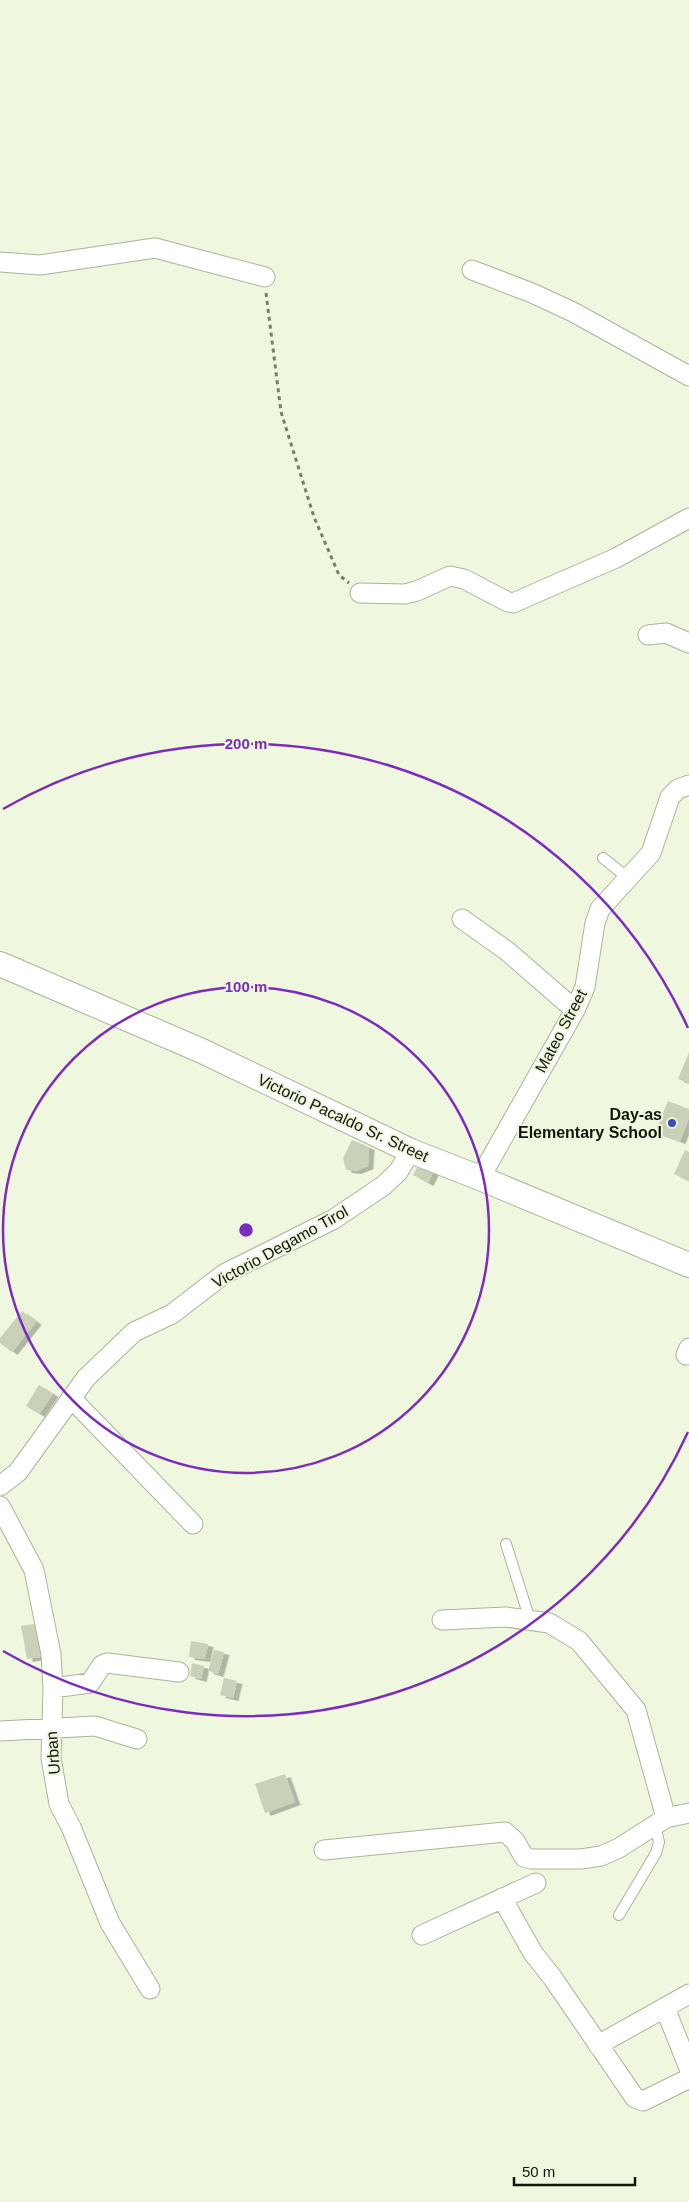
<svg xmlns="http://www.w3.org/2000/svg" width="689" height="2202" viewBox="0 0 689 2202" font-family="Arial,sans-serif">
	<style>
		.building { fill: #c9d1b9; filter: url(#shadow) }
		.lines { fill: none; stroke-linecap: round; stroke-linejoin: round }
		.service-casing { stroke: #abb39c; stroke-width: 12 }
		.minor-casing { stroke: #abb39c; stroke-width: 21 }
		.tertiary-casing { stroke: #abb39c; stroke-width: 26 }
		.path { stroke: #787e6e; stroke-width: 3; stroke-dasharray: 4 4; stroke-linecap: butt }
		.service { stroke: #fff; stroke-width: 10 }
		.minor { stroke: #fff; stroke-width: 19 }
		.tertiary { stroke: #fff; stroke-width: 24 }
		.ring { fill: none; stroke: #7b2cbf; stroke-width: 2.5 }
		.poi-dot { fill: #3c4abd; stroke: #eff8df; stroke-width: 2 }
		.labels { text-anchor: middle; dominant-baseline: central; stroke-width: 4; stroke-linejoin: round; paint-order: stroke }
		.street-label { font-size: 16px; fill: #13160d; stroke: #eff8df }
		.poi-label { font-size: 16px; font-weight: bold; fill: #13160d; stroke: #eff8df; text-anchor: end }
		.centre { fill: #7b2cbf; stroke: #eff8df; stroke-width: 2.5 }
		.ring-label { font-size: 15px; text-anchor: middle; font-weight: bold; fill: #7b2cbf; stroke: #eff8df; stroke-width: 4; stroke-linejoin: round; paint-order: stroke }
	</style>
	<defs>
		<filter id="shadow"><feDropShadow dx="5.5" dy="3" stdDeviation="0" flood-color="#0004"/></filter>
	</defs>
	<rect width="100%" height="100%" fill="#eff8df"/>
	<path class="building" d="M689,1052V1083L678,1079Z
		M668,1101L689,1109V1118L680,1141L655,1132Z
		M352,1140L369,1147L368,1166L356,1171L346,1170L343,1158Z
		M685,1150L689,1152V1181L674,1174Z
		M420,1162L435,1169L428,1183L413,1175Z
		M22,1311L36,1322L12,1352L0,1343V1338Z
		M39,1385L53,1394L39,1414L26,1406Z
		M41,1623L46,1656L27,1659L21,1626Z
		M191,1641L208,1644L205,1659L189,1657Z
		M214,1650L224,1652L218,1674L208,1671Z
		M192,1663L204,1666L201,1679L190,1676Z
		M224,1678L237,1681L233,1698L220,1695Z
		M285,1774L295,1802L265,1813L255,1784Z"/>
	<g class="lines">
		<g class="service-casing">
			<path id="service" d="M603,858L628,878
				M506,1544L530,1620
				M619,1915L656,1853L659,1842L655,1825"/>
		</g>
		<g class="minor-casing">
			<path id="minor" d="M0,262L40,265L155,248L265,277
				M472,270L532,293L573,312L689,376
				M360,593L405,594L417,591L450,576L464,579L508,602L513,603L616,558L689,518
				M648,635L666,633L689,643
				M462,919L507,951L575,1010
				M480,1178L575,1010L585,987L595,923L600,909L651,853L670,797L678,789L689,785
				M686,1355L689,1348
				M71,1398L193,1524
				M0,1486L18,1472L86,1378L134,1332L172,1314L224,1274L334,1219L383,1186L398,1172L411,1151
				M0,1506L34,1570L51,1654L53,1688L51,1758L59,1804L71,1827L110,1923L150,1989
				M442,1620L506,1617L549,1623L579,1641L636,1710L666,1818
				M53,1688L90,1683L102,1665L107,1663L179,1672
				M0,1731L95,1726L137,1739
				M324,1850L505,1832L515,1841L524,1857L531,1859H581L601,1856L619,1848L666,1818L689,1813
				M502,1898L533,1953L552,1977L635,2098L643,2101L686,2080L689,2076
				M422,1935L536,1883
				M665,2008L689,2068
				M598,2045L689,1994"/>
		</g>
		<g class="tertiary-casing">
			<path id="tertiary" d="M0,964L202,1051L411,1151L480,1178L689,1265"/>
		</g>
		<path class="path" d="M266,293L281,412L314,517L339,575L349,583"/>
		<use href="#service" class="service"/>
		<use href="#minor" class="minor"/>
		<use href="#tertiary" class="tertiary"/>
	</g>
	<g class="ring">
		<circle cx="246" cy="1230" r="243"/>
		<path d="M688 1432A486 486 0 0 1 3 1651M3 809A486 486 0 0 1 688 1028"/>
	</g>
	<circle class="poi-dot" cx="672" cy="1123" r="5"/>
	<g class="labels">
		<g class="street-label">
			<text transform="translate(561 1031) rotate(-62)">Mateo Street</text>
			<text transform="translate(343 1118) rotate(25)">Victorio Pacaldo Sr. Street</text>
			<text transform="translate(280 1247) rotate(-29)">Victorio Degamo Tirol</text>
			<text transform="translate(53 1753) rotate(-94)">Urban</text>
		</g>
		<g class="poi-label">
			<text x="662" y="1114">Day-as<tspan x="662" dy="18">Elementary School</tspan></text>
		</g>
	</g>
	<circle cx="246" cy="1230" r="8" class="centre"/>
	<g class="ring-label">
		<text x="246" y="749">200 m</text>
		<text x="246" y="992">100 m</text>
	</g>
	<path d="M514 2177v8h121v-8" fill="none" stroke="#13160d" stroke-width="2.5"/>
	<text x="522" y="2177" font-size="15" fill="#13160d" stroke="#eff8df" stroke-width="4" paint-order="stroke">50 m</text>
</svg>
